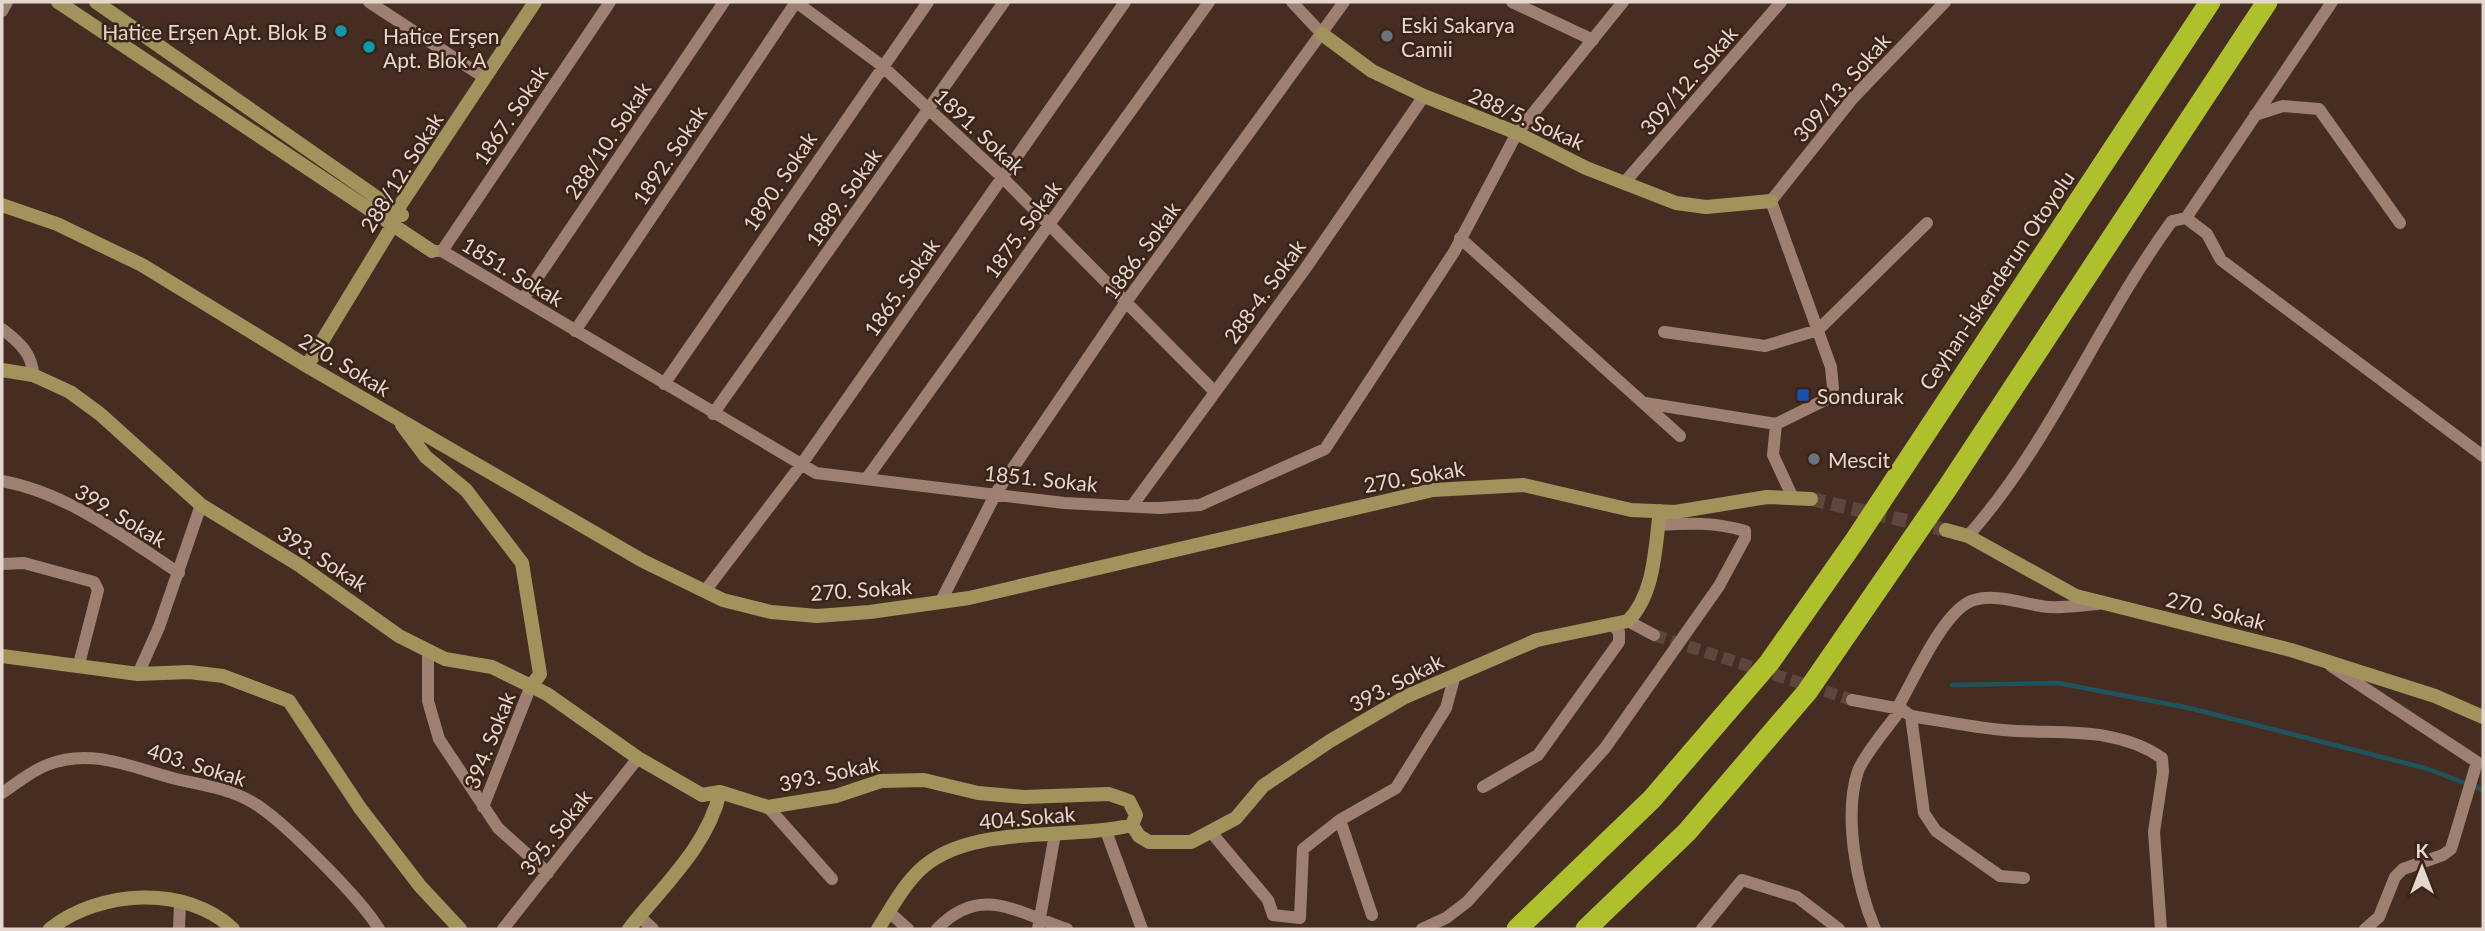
<svg xmlns="http://www.w3.org/2000/svg" width="2485" height="931" viewBox="0 0 2485 931" font-family="Lato,sans-serif">
	<style>
		.lines { fill: none; stroke-linecap: round; stroke-linejoin: round }
		.stream { stroke: #1f545e; stroke-width: 4.5 }
		.street-tunnel { stroke: #5d463b; stroke-width: 12; stroke-dasharray: 12 6; stroke-linecap: butt }
		.secondary-tunnel { stroke: #5d463b; stroke-width: 14; stroke-dasharray: 14 7; stroke-linecap: butt }
		.street { stroke: #9d8072; stroke-width: 12 }
		.secondary { stroke: #a2935d; stroke-width: 14 }
		.highway { stroke: #aec02c; stroke-width: 21 }
		.culture-dot { fill: #0f9aa8; stroke: #3a2317; stroke-width: 2.5 }
		.worship-dot { fill: #6b7280; stroke: #3a2317; stroke-width: 2.5 }
		.transit-dot { fill: #1a4fb4; stroke: #3a2317; stroke-width: 2.5 }
		.labels { text-anchor: middle; dominant-baseline: central; stroke-width: 5; stroke-linejoin: round; paint-order: stroke }
		.poi-label { font-size: 21px; fill: #e5d6ce; stroke: #3a2317; text-anchor: start }
		.street-label { font-size: 21px; fill: #e5d6ce; stroke: #3a2317 }
	</style>
	<rect width="100%" height="100%" fill="#452d21"/>
	<g class="lines">
		<path class="stream" d="M1952,685L2058,683L2189,708L2425,768L2483,790"/>
		<path class="street-tunnel" d="M1654,635L1852,700"/>
		<path class="secondary-tunnel" d="M1811,499L1946,530"/>
		<path class="street" d="M369,2L485,78
			M796,2L881,65L1001,176L1214,391
			M1292,2L1322,34
			M1512,2L1593,40
			M2,11L7,2
			M2255,115L2283,106L2319,109L2400,223
			M1624,183L1781,2
			M2186,218L2332,2
			M1460,238L1680,436
			M432,251H442L816,473L1064,503L1160,508L1200,505L1325,449L1454,252L1517,133L1623,2
			M442,251L610,2
			M523,299L724,2
			M2,329C18,341 33,354 33,375
			M575,331L796,2
			M1664,332L1765,346L1818,330L1927,223
			M664,384L928,2
			M1645,403L1776,424
			M713,414L1004,2
			M867,478L1209,2
			M2,481C68,493 124,537 179,573
			M1793,498L1773,455L1776,424L1827,399L1833,388L1831,367L1771,201L1853,98L1945,2
			M1132,506L1305,269L1424,96
			M1968,536C2052,441 2098,322 2172,221L2186,218L2207,234L2221,260L2483,456
			M2,564L24,563L94,582L98,590L79,664
			M705,591L801,465L1125,2
			M940,603L996,493L1126,302L1344,2
			M2098,604C2082,605 2065,608 2049,607C2025,605 1998,593 1974,600C1945,608 1915,677 1900,703L1901,709L1911,716C1942,721 1973,727 2003,730C2057,735 2115,725 2162,758L2163,772L2154,832L2161,929
			M1628,621L1654,635
			M428,651V701L439,739L498,828L548,873
			M2331,666L2477,762L2451,849L2443,855L2403,869L2395,877L2379,917L2365,929
			M138,674L159,627L201,505
			M1852,700L1901,709
			M1911,716L1924,813L1936,831L2000,876L2024,878
			M1483,787L1538,755L1619,642V632L1613,625
			M2,793C16,784 31,771 47,765C92,747 133,768 176,779C202,785 227,788 252,802C282,819 361,899 379,929
			M483,807L530,688
			M768,807L832,879
			M1340,820L1372,915
			M1106,831L1142,929
			M1210,831L1268,900L1273,915L1300,918L1303,849L1340,820L1396,788L1446,708L1455,675
			M889,912L908,929
			M639,916L653,929
			M179,929L180,903
			M503,929L638,758
			M937,929C981,883 1017,913 1067,929
			M1038,929L1055,834
			M1422,929L1446,918L1467,902L1605,748L1719,586L1745,538V531C1716,522 1688,523 1658,525
			M1702,929L1742,880L1797,897L1839,929
			M1875,929C1857,887 1843,816 1858,771C1865,753 1889,726 1901,709"/>
		<path class="secondary" d="M58,2L432,251
			M96,2L402,215
			M1322,34L1372,71L1424,96L1517,133L1586,168L1676,203L1706,207L1771,201
			M2,205L57,224L142,265L307,366L643,561L723,600L771,612L817,616L870,612L969,598L1433,490L1524,485L1631,510L1675,512L1767,497L1811,499
			M307,366L394,223L397,210L535,2
			M2,370L33,375L70,392L100,414L201,505L299,565L399,636L445,659L492,667L547,694L638,758L702,795L720,792L768,807L836,796L881,781L924,780L978,793L1024,797L1109,794L1129,801L1136,815L1132,825L1139,836L1149,842H1191L1236,818L1263,786L1330,741L1405,697L1537,640L1628,621C1655,594 1655,547 1660,511
			M402,425L426,457L466,490L522,563L540,674L530,688
			M1946,530L1968,536L2076,596L2291,650L2435,696L2483,717
			M2,656L138,674L189,672L223,676L289,701L360,808L420,886L460,929
			M50,929C99,890 186,884 233,929
			M629,929C662,887 708,846 720,792
			M878,929C893,906 907,877 931,861C984,825 1071,840 1132,825"/>
		<path class="highway" d="M1517,929L1652,799L1769,663L1856,539L2210,2
			M1586,929L1687,832L1807,692L1948,487L2267,2"/>
	</g>
	<g class="culture-dot">
		<circle cx="341" cy="31" r="7"/>
		<circle cx="369" cy="47" r="7"/>
	</g>
	<g class="worship-dot">
		<circle cx="1387" cy="36" r="7"/>
		<circle cx="1814" cy="459" r="7"/>
	</g>
	<rect class="transit-dot" x="1796" y="388" width="14" height="14" rx="3.5"/>
	<g class="labels">
		<g class="poi-label">
			<text x="1401" y="24">Eski Sakarya<tspan x="1401" dy="24">Camii</tspan></text>
			<text x="327" y="31" text-anchor="end">Hatice Erşen Apt. Blok B</text>
			<text x="383" y="35">Hatice Erşen<tspan x="383" dy="24">Apt. Blok A</tspan></text>
			<text x="1817" y="395">Sondurak</text>
			<text x="1828" y="459">Mescit</text>
		</g>
		<g class="street-label">
			<text transform="translate(1688 80) rotate(-49)">309/12. Sokak</text>
			<text transform="translate(1841 87) rotate(-49)">309/13. Sokak</text>
			<text transform="translate(510 115) rotate(-56)">1867. Sokak</text>
			<text transform="translate(1527 118) rotate(24)">288/5. Sokak</text>
			<text transform="translate(980 131) rotate(43)">1891. Sokak</text>
			<text transform="translate(607 140) rotate(-56)">288/10. Sokak</text>
			<text transform="translate(669 155) rotate(-56)">1892. Sokak</text>
			<text transform="translate(401 172) rotate(-58)">288/12. Sokak</text>
			<text transform="translate(779 181) rotate(-56)">1890. Sokak</text>
			<text transform="translate(843 197) rotate(-55)">1889. Sokak</text>
			<text transform="translate(1022 229) rotate(-54)">1875. Sokak</text>
			<text transform="translate(1141 250) rotate(-54)">1886. Sokak</text>
			<text transform="translate(513 271) rotate(31)">1851. Sokak</text>
			<text transform="translate(1996 280) rotate(-56)">Ceyhan-İskenderun Otoyolu</text>
			<text transform="translate(901 287) rotate(-55)">1865. Sokak</text>
			<text transform="translate(1264 291) rotate(-54)">288-4. Sokak</text>
			<text transform="translate(345 364) rotate(31)">270. Sokak</text>
			<text transform="translate(1414 476) rotate(-10)">270. Sokak</text>
			<text transform="translate(1041 478) rotate(6)">1851. Sokak</text>
			<text transform="translate(121 515) rotate(31)">399. Sokak</text>
			<text transform="translate(323 558) rotate(33)">393. Sokak</text>
			<text transform="translate(861 589) rotate(-4)">270. Sokak</text>
			<text transform="translate(2216 610) rotate(14)">270. Sokak</text>
			<text transform="translate(1396 682) rotate(-27)">393. Sokak</text>
			<text transform="translate(489 740) rotate(-68)">394. Sokak</text>
			<text transform="translate(197 764) rotate(17)">403. Sokak</text>
			<text transform="translate(829 773) rotate(-12)">393. Sokak</text>
			<text transform="translate(1027 817) rotate(-5)">404.Sokak</text>
			<text transform="translate(555 832) rotate(-52)">395. Sokak</text>
		</g>
	</g>
	<rect width="2485" height="931" fill="none" stroke="#e5d6ce" stroke-width="7"/>
	<g transform="translate(2422 868)" stroke="#3a2317" stroke-width="5" paint-order="stroke">
	<path d="M0-5L12 26L0 18L-12 26Z" fill="#e5d6ce"/>
	<text y="-10" font-size="19" font-weight="bold" text-anchor="middle" fill="#e5d6ce">K</text>
	</g>
</svg>
